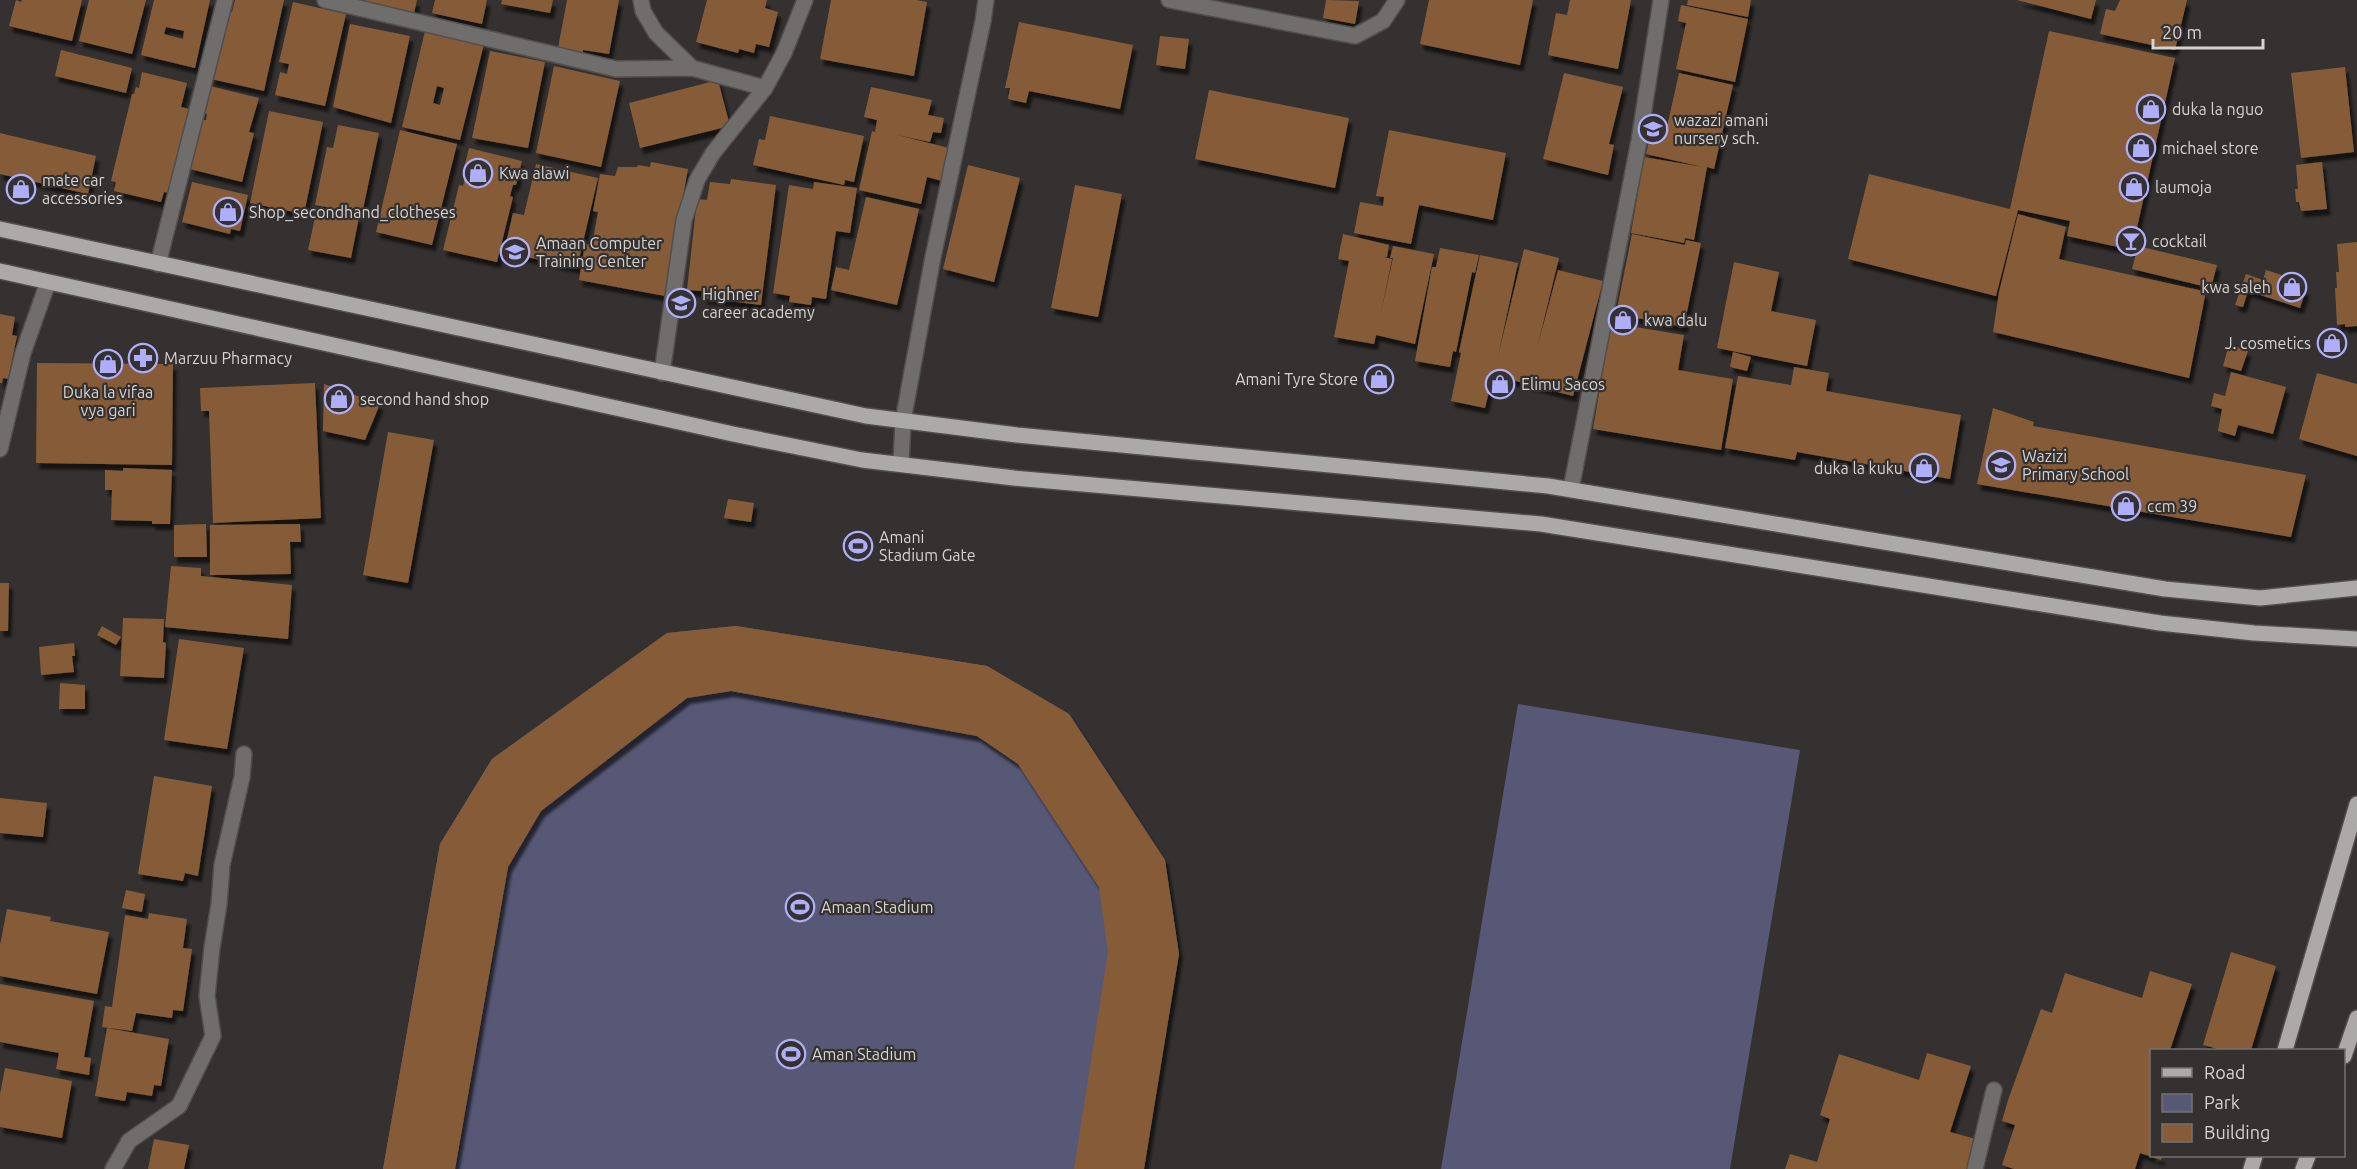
<svg xmlns="http://www.w3.org/2000/svg" width="2357" height="1169" viewBox="0 0 2357 1169" font-family="Ubuntu,sans-serif">
	<style>
		.green { fill: #575876 }
		.building { fill: #865c37; fill-rule: evenodd; filter: url(#shadow) }
		.lines { fill: none; stroke-linecap: round; stroke-linejoin: round }
		.minor-casing { stroke: #514e4d; stroke-width: 18 }
		.major-casing { stroke: #514e4d; stroke-width: 18 }
		.minor { stroke: #6f6e6d; stroke-width: 15 }
		.major { stroke: #acaaa8; stroke-width: 15 }
		.labels { text-anchor: middle; dominant-baseline: central; stroke-width: 4.5; stroke-linejoin: round; paint-order: stroke }
		.poi-label { font-size: 16px; fill: #d4d3d2; stroke: #343130; text-anchor: start }
	</style>
	<defs>
		<filter id="shadow"><feDropShadow dx="3.5" dy="6" stdDeviation="1.5" flood-color="#0009"/></filter>
	</defs>
	<rect width="100%" height="100%" fill="#343130"/>
	<path class="green" d="M736,626L987,666L1069,714L1165,860L1179,954L1144,1169H383L440,844L492,759L667,633Z
		M1518,704L1800,750L1730,1169H1441Z"/>
	<path class="building" d="M16,0L21,2L22,0H82L72,41L9,26Z
		M89,0H146L132,54L79,41Z
		M154,0H210L195,68L141,55ZM166,27L184,31L183,39L164,34Z
		M235,0H284L264,91L211,79L226,11L232,12Z
		M354,0H417L414,13Z
		M435,0H487L482,24L432,13Z
		M502,0H553L550,13L501,4Z
		M567,0H619L609,54L583,50V53L558,48Z
		M707,0H767L765,8L778,12L769,47L756,44L754,53L739,49L738,53L696,42Z
		M831,0H916L927,2L914,76L820,59Z
		M1326,0L1359,1L1355,24L1323,18Z
		M1429,0H1533L1520,65L1420,44Z
		M1570,0H1631L1618,69L1548,55L1556,13L1567,15Z
		M1688,0H1751L1748,17L1687,5Z
		M2017,0H2096L2091,19Z
		M2120,0H2187L2175,50L2100,34L2106,9L2115,11Z
		M293,2L346,14L325,106L275,95L280,72L287,74L289,64L279,62Z
		M1681,5L1748,19L1735,82L1676,69L1686,23L1678,21Z
		M1019,22L1133,45L1120,109L1029,91L1026,103L1008,99L1010,88H1005Z
		M350,24L410,36L391,123L333,107Z
		M425,31L484,44L460,140L402,127ZM437,86L444,88L440,105L433,103Z
		M2049,31L2175,58L2132,250L2067,236L2070,221L2018,210L1996,296L1848,259L1869,174L2010,209Z
		M1160,36L1189,39L1185,69L1156,65Z
		M61,50L132,68L126,93L55,76Z
		M490,51L545,62L528,148L472,138Z
		M554,66L620,81L601,167L536,153Z
		M2345,67L2354,152L2301,158L2291,73Z
		M142,72L187,83L181,107L189,109L169,193L164,192L161,202L114,191L116,182L111,181L132,94H134L136,87L139,88Z
		M1564,73L1623,87L1609,144L1614,145L1608,175L1543,159Z
		M1679,73L1733,85L1714,169L1707,167L1694,240L1685,238L1684,243L1631,233L1644,157L1703,167L1646,154L1651,133L1665,136Z
		M718,80L730,126L640,148L629,103Z
		M210,86L259,98L249,132L254,133L242,182L190,169L203,120H206L207,114L203,113Z
		M871,87L932,100L928,115L944,118L941,133L933,132L930,142L897,135L949,148L942,181L927,177L921,204L859,190L872,131L875,132L877,120L864,117Z
		M1209,90L1349,118L1335,188L1195,159Z
		M269,111L323,122L304,214L250,203Z
		M770,116L864,136L854,182L845,180L844,185L753,165L759,139L765,140Z
		M338,125L379,133L362,214L315,205L327,147L333,148Z
		M400,130L457,144L432,245L376,232Z
		M1389,130L1506,153L1493,220L1419,205L1411,244L1354,233L1360,202L1383,206L1384,197L1376,196Z
		M0,133L96,156L88,194L0,174Z
		M469,148L522,161L516,185H513L510,196L513,197L497,262L443,250L459,185L463,186L466,173L463,172Z
		M651,162L688,169L665,296L579,280L585,244L592,245L598,212L593,211L600,174L615,176L618,167H637L638,165L650,167Z
		M2322,162L2327,209L2301,211L2299,202H2296L2295,189H2298L2296,165Z
		M536,164L598,178L577,268L504,252L513,213L524,215Z
		M968,165L1020,178L994,282L943,269Z
		M731,179L776,185L761,305L703,298L705,291L687,290L697,199L707,200L710,182L730,184Z
		M192,182L248,195L240,231L231,229L230,234L182,222Z
		M814,182L857,188L850,233L836,231L826,299L812,297L811,305L789,302L790,296L773,293L789,185L813,189Z
		M1075,185L1122,194L1098,317L1051,308Z
		M866,197L919,209L897,305L831,290L836,267L849,270Z
		M317,208L359,217L351,258L308,250Z
		M2018,214L2066,227L2059,259L2203,291L2205,296L2189,378L1993,332L1999,292Z
		M1343,234L1389,245L1387,257H1384L1392,259L1380,317L1393,258H1390L1393,246L1434,254L1415,344L1376,335L1374,344L1334,337L1349,261L1338,259Z
		M1632,234L1685,245L1686,240L1701,243L1684,327L1616,314Z
		M2357,242V326L2345,327V324L2337,325L2335,288H2337L2336,272H2339L2337,244Z
		M2138,246L2217,265L2211,288L2132,269Z
		M1440,248L1479,255L1475,273L1472,272L1456,352L1453,351L1450,367L1415,361L1432,267H1436Z
		M1524,249L1559,258L1537,348L1558,270L1603,281L1573,396L1493,375L1485,408L1451,401L1461,353L1459,352L1480,255L1518,263L1498,356Z
		M1734,262L1779,272L1771,311L1816,320L1807,366L1717,348Z
		M2266,270L2282,275L2280,282L2306,290L2300,308L2248,291L2243,307L2235,305L2246,274L2263,280Z
		M0,314L15,317L12,335L17,336L8,379L3,378L2,383H0Z
		M1611,323L1684,335L1678,370L1733,379L1721,450L1593,429Z
		M2229,344L2248,351L2241,371L2223,366Z
		M1733,352L1751,357L1747,371L1730,367Z
		M37,363L173,364L172,465L36,463Z
		M1794,367L1829,373L1826,391L1961,415L1950,479L1797,452L1795,460L1725,448L1738,376L1791,385Z
		M2231,372L2286,387L2273,434L2238,425L2235,436L2218,431L2222,409L2211,406L2214,393L2225,396Z
		M2317,373L2357,384V456L2299,439Z
		M315,383L321,518L213,523L209,411H201L200,388Z
		M324,384L380,404L365,440L323,431Z
		M1993,408L2034,422L2033,426L2306,475L2291,537L1977,484Z
		M388,432L434,440L408,583L363,575Z
		M123,468L172,470L170,524H152V521L111,520L112,490H105V470L123,471Z
		M728,499L754,503L751,522L724,518Z
		M206,524L207,557H174V525Z
		M300,524L301,542H290L291,574L210,575V525Z
		M171,566L201,568V576L292,585L288,639L165,627Z
		M0,583H9L8,631H0Z
		M123,618L164,619L163,642L166,643L164,678L120,676Z
		M102,626L121,637L116,645L97,635Z
		M736,626L987,666L1069,714L1165,860L1179,954L1144,1169H1074L1108,952L1099,887L1018,764L977,736L731,691L687,698L541,811L508,867L455,1169H383L440,844L492,759L667,633Z
		M179,639L244,648L227,749L164,740Z
		M74,643L75,656H72L74,672L41,675L39,647Z
		M60,683L85,685V709H59Z
		M154,776L212,786L198,876L185,873L183,881L138,874Z
		M0,798L47,803L43,837L0,833Z
		M126,890L145,894L142,912L122,908Z
		M7,909L51,917L50,921L109,932L97,994L0,976V945Z
		M149,913L187,919L183,948L192,949L183,1011L173,1010L172,1018L136,1013L132,1031L102,1027L105,1006L112,1007L125,915L148,919Z
		M2231,952L2276,966L2251,1050H2222L2203,1045Z
		M2150,971L2192,984L2170,1050H2152V1156H2162L2161,1160L2140,1153L2135,1169H2014L2002,1165L2015,1125L2002,1121L2008,1100L2041,1009L2052,1013L2065,973L2142,998Z
		M0,984L94,1001L84,1057L91,1058L89,1075L56,1069L59,1053L0,1042Z
		M107,1028L169,1039L161,1086L154,1085L152,1096L127,1092L125,1101L95,1096Z
		M1927,1053L1971,1066L1950,1132L1976,1139L1967,1169H1785L1790,1154L1817,1162L1830,1119L1820,1115L1839,1054L1919,1080Z
		M5,1068L72,1081L62,1138L0,1127V1094Z
		M154,1139L189,1145L184,1169H148Z"/>
	<g class="lines">
		<g class="minor-casing">
			<path id="minor" d="M325,0L616,69L692,68
				M641,0L643,11L656,33L692,68L765,88
				M1169,0L1355,36L1383,21L1397,0
				M158,264L225,0
				M662,373L684,220L697,180L713,153L765,88L784,53L805,0
				M0,449L23,353L48,282
				M901,464L903,421L933,257L983,21L986,0
				M1571,489L1639,141L1661,0
				M113,1169L129,1141L179,1106L213,1036L207,996L212,948L219,904L222,865L242,777L244,754
				M1975,1169L1994,1090"/>
		</g>
		<g class="major-casing">
			<path id="major" d="M0,229L866,416L1017,435L1548,486L2165,589L2260,598L2357,588
				M0,271L733,434L862,460L1014,478L1541,524L2160,623L2254,633L2357,639
				M2285,1050L2357,804
				M2344,1056L2357,1018
				M2251,1169L2255,1156
				M2303,1169L2308,1156"/>
		</g>
		<use href="#minor" class="minor"/>
		<use href="#major" class="major"/>
	</g>
	<defs>
		<g id="shop-ring" transform="scale(1.5)"><circle r="9.5" fill="#343130" stroke="#aeaefb" stroke-width="1.5"/><path d="M-5-2.5h2.3a2.7 3.5 0 0 1 5.4 0H5L5.5 6h-11ZM-1.5-2.5h3a1.5 2.3 0 0 0-3 0Z" fill="#aeaefb"/></g>
		<g id="school-ring" transform="scale(1.5)"><circle r="9.5" fill="#343130" stroke="#aeaefb" stroke-width="1.5"/><path d="M0-5L7-2L0 1L-7-2ZM-4 1L0 2.5L4 1V4Q0 6-4 4Z" fill="#aeaefb"/></g>
		<g id="bar-ring" transform="scale(1.5)"><circle r="9.5" fill="#343130" stroke="#aeaefb" stroke-width="1.5"/><path d="M-6-5H6L.8 .8V4.5H3.5V6h-7V4.5H-.8V.8Z" fill="#aeaefb"/></g>
		<g id="university-ring" transform="scale(1.5)"><circle r="9.5" fill="#343130" stroke="#aeaefb" stroke-width="1.5"/><path d="M0-5L7-2L0 1L-7-2ZM-4 1L0 2.5L4 1V4Q0 6-4 4Z" fill="#aeaefb"/></g>
		<g id="pharmacy-ring" transform="scale(1.5)"><circle r="9.5" fill="#343130" stroke="#aeaefb" stroke-width="1.5"/><path d="M-2-6h4v4h4v4h-4v4h-4v-4h-4v-4h4Z" fill="#aeaefb"/></g>
		<g id="stadium-ring" transform="scale(1.5)"><circle r="9.5" fill="#343130" stroke="#aeaefb" stroke-width="1.5"/><path d="M0-5a6.5 5 0 1 0 0 10a6.5 5 0 1 0 0-10ZM-3.5-1.8h7v3.6h-7Z" fill="#aeaefb"/></g>
	</defs>
	<g fill-rule="evenodd">
		<use href="#shop-ring" x="2151" y="109"/>
		<use href="#school-ring" x="1653" y="129"/>
		<use href="#shop-ring" x="2141" y="148"/>
		<use href="#shop-ring" x="478" y="173"/>
		<use href="#shop-ring" x="2134" y="187"/>
		<use href="#shop-ring" x="21" y="189"/>
		<use href="#shop-ring" x="228" y="212"/>
		<use href="#bar-ring" x="2131" y="241"/>
		<use href="#university-ring" x="515" y="252"/>
		<use href="#shop-ring" x="2292" y="287"/>
		<use href="#school-ring" x="681" y="303"/>
		<use href="#shop-ring" x="1623" y="320"/>
		<use href="#shop-ring" x="2332" y="343"/>
		<use href="#pharmacy-ring" x="143" y="358"/>
		<use href="#shop-ring" x="108" y="364"/>
		<use href="#shop-ring" x="1379" y="379"/>
		<use href="#shop-ring" x="1500" y="384"/>
		<use href="#shop-ring" x="339" y="399"/>
		<use href="#school-ring" x="2001" y="465"/>
		<use href="#shop-ring" x="1924" y="468"/>
		<use href="#shop-ring" x="2126" y="506"/>
		<use href="#stadium-ring" x="858" y="546"/>
		<use href="#stadium-ring" x="800" y="907"/>
		<use href="#stadium-ring" x="791" y="1054"/>
	</g>
	<g class="labels">
		<g class="poi-label">
			<text x="2172" y="109">duka la nguo</text>
			<text x="1674" y="120">wazazi amani<tspan x="1674" dy="18">nursery sch.</tspan></text>
			<text x="2162" y="148">michael store</text>
			<text x="499" y="173">Kwa alawi</text>
			<text x="42" y="180">mate car<tspan x="42" dy="18">accessories</tspan></text>
			<text x="2155" y="187">laumoja</text>
			<text x="249" y="212">Shop_secondhand_clotheses</text>
			<text x="2152" y="241">cocktail</text>
			<text x="536" y="243">Amaan Computer<tspan x="536" dy="18">Training Center</tspan></text>
			<text x="2271" y="287" text-anchor="end">kwa saleh</text>
			<text x="702" y="294">Highner<tspan x="702" dy="18">career academy</tspan></text>
			<text x="1644" y="320">kwa dalu</text>
			<text x="2311" y="343" text-anchor="end">J. cosmetics</text>
			<text x="164" y="358">Marzuu Pharmacy</text>
			<text x="1358" y="379" text-anchor="end">Amani Tyre Store</text>
			<text x="1521" y="384">Elimu Sacos</text>
			<text x="108" y="392" text-anchor="middle">Duka la vifaa<tspan x="108" dy="18">vya gari</tspan></text>
			<text x="360" y="399">second hand shop</text>
			<text x="2022" y="456">Wazizi<tspan x="2022" dy="18">Primary School</tspan></text>
			<text x="1903" y="468" text-anchor="end">duka la kuku</text>
			<text x="2147" y="506">ccm 39</text>
			<text x="879" y="537">Amani<tspan x="879" dy="18">Stadium Gate</tspan></text>
			<text x="821" y="907">Amaan Stadium</text>
			<text x="812" y="1054">Aman Stadium</text>
		</g>
	</g>
	<rect x="2150" y="1049" width="195" height="108" fill="#343130" stroke="#747271" stroke-width="1.5"/>
	<rect x="2162" y="1068" width="30" height="9" fill="#acaaa8" stroke="#747271" stroke-width="1.5"/>
	<text x="2204" y="1079" font-size="18" fill="#d4d3d2">Road</text>
	<rect x="2162" y="1094" width="30" height="18" fill="#575876" stroke="#747271" stroke-width="1.5"/>
	<text x="2204" y="1109" font-size="18" fill="#d4d3d2">Park</text>
	<rect x="2162" y="1124" width="30" height="18" fill="#865c37" stroke="#747271" stroke-width="1.5"/>
	<text x="2204" y="1139" font-size="18" fill="#d4d3d2">Building</text>
	<path d="M2153 39v9h110v-9" fill="none" stroke="#d4d3d2" stroke-width="3"/>
	<text x="2162" y="39" font-size="18" fill="#d4d3d2" stroke="#343130" stroke-width="4.5" paint-order="stroke">20 m</text>
</svg>
